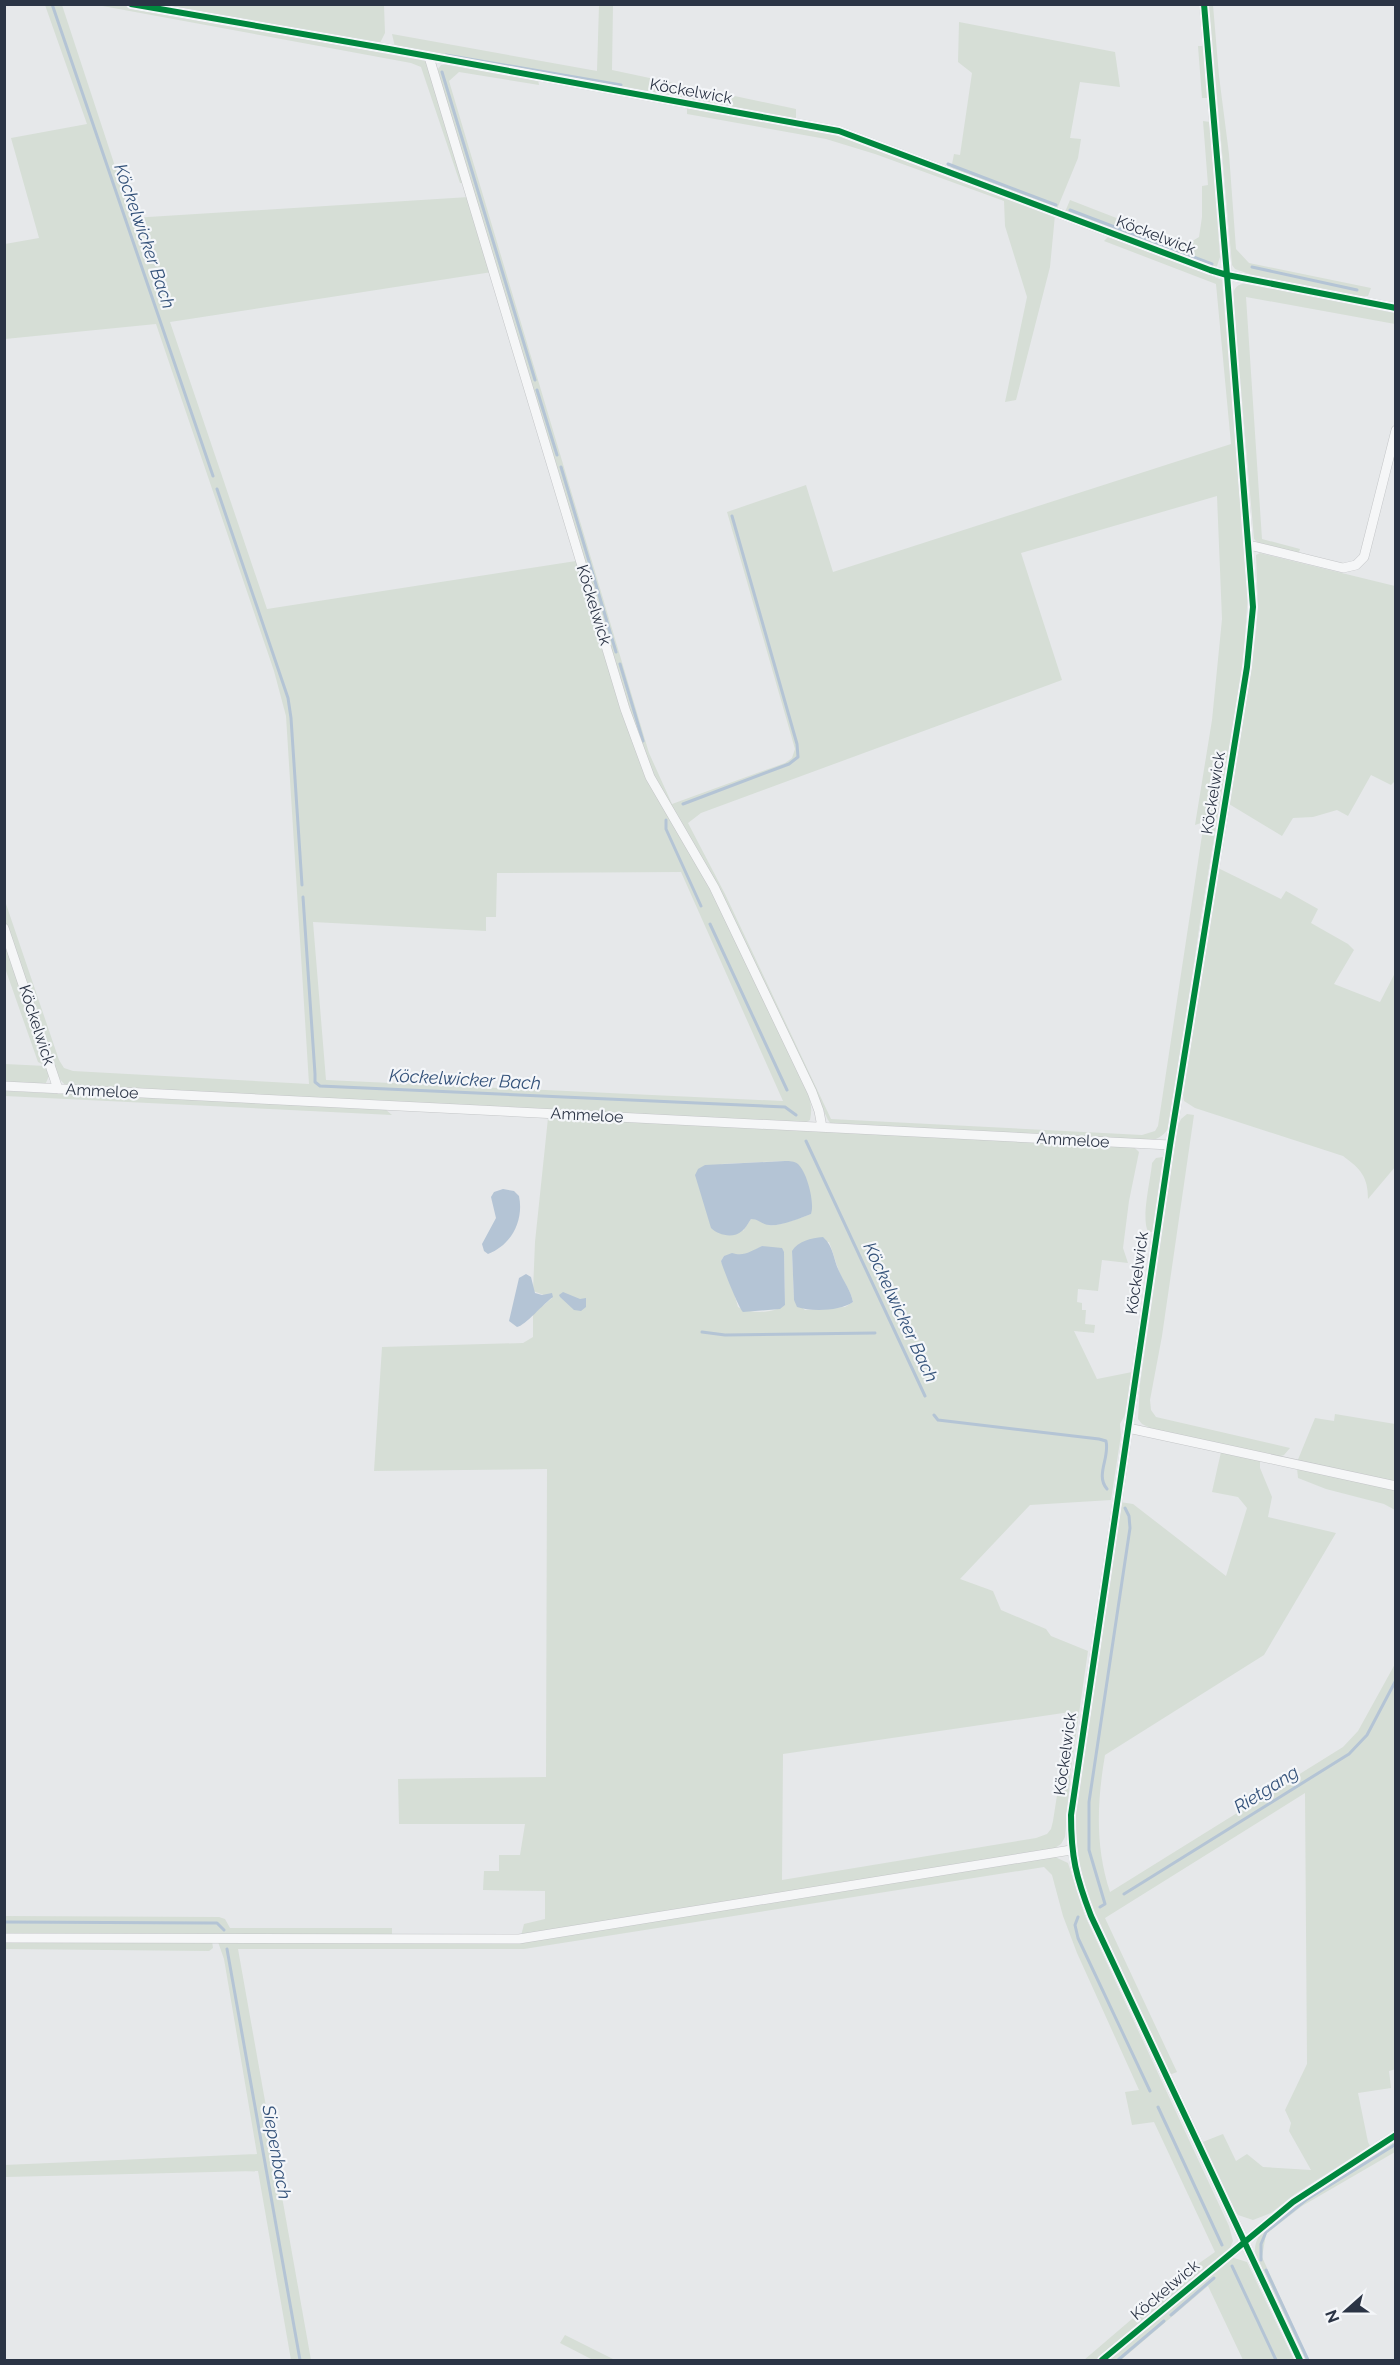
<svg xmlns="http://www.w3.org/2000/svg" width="1400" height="2365" viewBox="0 0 1400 2365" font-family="Raleway,sans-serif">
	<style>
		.green { fill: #d6ded6; fill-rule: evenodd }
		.water { fill: #b4c4d5 }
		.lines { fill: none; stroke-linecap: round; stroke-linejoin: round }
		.stream { stroke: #b4c4d5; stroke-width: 3 }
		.street-casing { stroke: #c4c6c8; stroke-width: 10 }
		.street { stroke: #f5f6f7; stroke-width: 9 }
		.cycleway-casing { stroke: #f4f6f9; stroke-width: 10 }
		.cycleway { stroke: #00873e; stroke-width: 6 }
		.labels { text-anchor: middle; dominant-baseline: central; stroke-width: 4.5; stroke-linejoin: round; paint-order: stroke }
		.street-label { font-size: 16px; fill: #2b3445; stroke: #f4f6f9 }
		.water-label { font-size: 18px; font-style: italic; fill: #34527a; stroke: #f4f6f9 }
	</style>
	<rect width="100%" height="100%" fill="#e6e8ea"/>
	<path class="green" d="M45,5H62L132,218L469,197L492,272L170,322L267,609L576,561L640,763L711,887L801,1076C807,1091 814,1103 810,1120L805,1123L66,1086L56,1075L5,922L4,898L59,1060L64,1068L73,1071L309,1084L286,716L274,671L156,324L5,339V244L39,238L11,138L87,124ZM681,872L783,1101L326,1080L313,922L486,931V917H496L497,873Z
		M97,5H124L426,61L464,183H460L421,67L411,63Z
		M162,5H384L385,33L380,43Z
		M599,5H613L612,70L796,109V119L395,47L392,34L597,71Z
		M1209,5H1213L1219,76L1229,154L1236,249L1249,263L1371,288L1368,296L1359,297L1252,275L1235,269L1232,265Z
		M959,22L1115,52L1120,87L1080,82L1070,138L1081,139L1078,158L1057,209L951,169L954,154L960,155L972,73L958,62Z
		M1198,46H1204L1207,98H1202Z
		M447,64L538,79L539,85L459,72L449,81L649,753L672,804L785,763L792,758L795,749L727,512L806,485L833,572L1231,444L1216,284L1104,241L1108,237L1112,236L1222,280L1248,593L1243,665L1200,922L1173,1108C1170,1126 1169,1135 1151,1141L831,1124L828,1120L719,892L644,758L439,78L438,69L441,65ZM1217,496L1222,619L1212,720L1195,825L1204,822L1158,1126L1155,1131L1142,1135L831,1119L725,894L688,823L701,813L1062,680L1021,553Z
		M687,107L823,132L868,144L1055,215L1050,267L1016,400L1005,402L1027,297L1005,226L1004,201L875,154L826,139L687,114Z
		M1203,121L1210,122L1220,257L1217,266H1210L1065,212L1070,200L1186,245L1199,237L1202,217V186L1208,185Z
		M1246,283L1395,313V324L1246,297L1262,539L1300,549L1298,555L1260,545L1254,539L1233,296C1234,287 1237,285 1246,283Z
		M1260,553L1395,586V781L1391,785L1371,775L1348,816L1337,810L1313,817L1293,818L1282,836L1229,804L1256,632L1258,607L1256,555Z
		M1218,868L1281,899L1286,891L1318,909L1311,923L1348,944L1354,950L1334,984L1380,1002L1395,973V1167L1368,1199C1368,1177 1361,1169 1343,1156L1195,1108L1184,1101L1183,1095Z
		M4,939L49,1076L45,1085L5,1084V1064L46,1066L38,1062L5,968Z
		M4,1091L385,1109L392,1115L5,1096Z
		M1187,1114L1194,1115L1162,1336L1150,1400L1151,1410L1156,1417L1290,1448L1284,1455L1278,1457L1154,1430L1142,1424L1138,1419L1140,1384L1177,1128L1181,1119Z
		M548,1118L1134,1147L1139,1152L1129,1201L1123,1248L1128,1263L1102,1260L1098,1291L1078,1289L1077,1302L1082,1303V1310H1086L1085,1324L1095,1325L1094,1333L1074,1331L1097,1379L1132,1372L1125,1415L1120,1424L1121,1435L1111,1500L1030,1505L960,1579L993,1591L1001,1610L1046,1629L1051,1636L1088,1651L1071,1769L1065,1837L1061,1844L1055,1848L521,1936L524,1924L545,1919V1891L483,1890L484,1871H499V1855H520L525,1824H399L398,1779L546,1777L547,1469L374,1471L382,1347L523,1343L533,1337V1314L552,1298L533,1291L535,1242ZM785,1161L811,1214C803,1217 776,1227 769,1225C762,1223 759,1219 751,1219L743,1231L721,1164ZM829,1242C833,1252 835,1261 839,1271C843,1282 851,1290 853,1302L845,1307L805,1310L794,1300L792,1251ZM762,1246L784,1252L785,1305C772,1314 751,1314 738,1307L733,1289L721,1261L724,1256L748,1254ZM1070,1712L1053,1821L1051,1829L1047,1834L1036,1838L782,1880L783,1754Z
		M1163,1157L1155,1231L1149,1233C1140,1221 1151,1179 1152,1163L1156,1158Z
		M1335,1414L1395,1424V1482L1297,1462L1315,1418L1334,1421Z
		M1221,1452L1260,1461V1468L1272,1497L1268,1517L1336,1533L1264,1655L1105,1755C1097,1802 1095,1846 1110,1892L1343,1747L1358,1731L1395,1664L1396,2069L1389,2071L1391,2088L1358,2093L1368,2142L1370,2146L1295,2194L1271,2213L1253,2220L1238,2215L1232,2207L1200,2143L1223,2134L1236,2161L1247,2154L1263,2167L1311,2170L1289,2131L1291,2123L1285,2110L1307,2064L1305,1793L1105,1918L1177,2072L1169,2075L1083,1886L1075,1848V1809L1120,1502L1133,1504L1226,1576L1247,1508L1238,1497L1212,1492Z
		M1297,1468L1395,1490V1510L1384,1504L1326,1489L1298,1478Z
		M1053,1856L1068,1863L1085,1916L1229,2226L1233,2241L1229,2250L1097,2360H1084L1188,2271L1215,2252L1154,2122L1132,2125L1125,2092L1139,2090L1077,1953L1063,1916L1052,1875L1044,1867L524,1949H238L311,2360H291L258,2171L5,2177L4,2165L257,2154L224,1959L218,1942L513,1941Z
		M5,1916L219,1917L225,1919L230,1928H392V1935H5Z
		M5,1941H212L213,1948L209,1951L5,1949Z
		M1395,2138V2152L1302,2206L1266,2234L1262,2257L1309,2360H1304L1257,2262C1254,2250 1254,2243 1261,2233L1312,2191Z
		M1231,2257L1247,2262L1294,2360H1243L1208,2286L1121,2360H1108Z
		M565,2335L615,2360H593L560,2343Z"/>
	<path class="water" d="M785,1161C790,1161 794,1161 798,1164C807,1172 815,1203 811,1214C801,1218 778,1227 769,1225C761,1224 759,1219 751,1219C748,1223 746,1228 742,1231C733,1239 718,1235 711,1228L695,1175L698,1169L705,1165Z
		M503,1189L514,1191L519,1196C524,1220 512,1245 488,1254L484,1251L482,1244L496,1218L491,1197L494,1192Z
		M823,1237C834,1247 833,1259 839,1271C844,1282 851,1291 853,1302C840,1311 812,1312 797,1307L794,1300L792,1251C798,1241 811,1238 823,1237Z
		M762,1246L782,1248L784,1252L785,1305L780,1309L743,1312C739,1308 723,1269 721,1261L724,1256L732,1253C744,1257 751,1251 762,1246Z
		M526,1274L531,1277L535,1293L542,1295L552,1293L553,1297C544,1303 525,1326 517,1327L509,1321L519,1278Z
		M563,1292L580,1299L586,1298V1307L581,1311L574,1310L560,1297L559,1295Z"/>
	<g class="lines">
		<path class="stream" d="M52,4L213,476
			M446,55L621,85
			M442,72L535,380
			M948,164L1056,205
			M1070,210L1212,264
			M1252,267L1357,290
			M537,390L557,455
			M561,467L616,652
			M217,489L288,698L291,718L302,885
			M620,664L643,741
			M683,804L789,764L798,757L797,744L732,516
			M666,820V829L701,906
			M303,897L315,1074V1082L320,1086L785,1107L796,1115
			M710,924L787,1090
			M806,1141L925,1396
			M702,1332L725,1335L875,1333
			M934,1415L938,1420L1099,1439L1106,1441C1110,1458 1095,1475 1107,1489
			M1124,1894L1349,1754L1367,1735L1396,1680
			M1100,1907L1105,1904L1089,1850V1802L1130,1528L1129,1516L1125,1508
			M1078,1917L1075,1925L1078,1938L1150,2091
			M4,1922L209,1923H217L224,1930
			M227,1949L300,2360
			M1158,2107L1222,2245
			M1261,2260V2244L1266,2232L1306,2200L1396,2144
			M1232,2266L1276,2360
			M1266,2270L1308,2360
			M1171,2315L1214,2278
			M1118,2360L1164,2321"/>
		<g class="street-casing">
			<path id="street" d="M131,4L389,49L839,131L1210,270L1227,275L1204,4
				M429,57L625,709L650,777L714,887L812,1092L819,1111L822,1127
				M1249,545L1343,568L1356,565L1364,557L1396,430
				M4,928L58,1089
				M4,1086L1170,1145
				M1128,1428L1396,1486
				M4,1938L519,1939L1071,1850
				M1102,2360L1293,2202L1396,2135
				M1300,2360L1091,1916C1076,1877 1071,1857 1071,1815L1170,1145L1247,667L1253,607L1227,275L1396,308"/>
		</g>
		<use href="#street" class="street"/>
		<g class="cycleway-casing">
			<path id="cycleway" d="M131,4L389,49L839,131L1210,270L1227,275L1204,4
				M1102,2360L1293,2202L1396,2135
				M1300,2360L1091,1916C1076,1877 1071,1857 1071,1815L1170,1145L1247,667L1253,607L1227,275L1396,308"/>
		</g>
		<use href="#cycleway" class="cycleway"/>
	</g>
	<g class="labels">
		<g class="street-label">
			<text transform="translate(691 91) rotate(10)">Köckelwick</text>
			<text transform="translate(1156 235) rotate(21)">Köckelwick</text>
			<text transform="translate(594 605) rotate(73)">Köckelwick</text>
			<text transform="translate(1213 793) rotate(-81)">Köckelwick</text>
			<text transform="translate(37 1025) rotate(72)">Köckelwick</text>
			<text transform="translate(102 1091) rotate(3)">Ammeloe</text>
			<text transform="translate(587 1115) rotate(3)">Ammeloe</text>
			<text transform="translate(1073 1140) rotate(3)">Ammeloe</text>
			<text transform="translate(1137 1273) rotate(-82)">Köckelwick</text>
			<text transform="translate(1065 1754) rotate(-82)">Köckelwick</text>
			<text transform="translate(1165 2290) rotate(-40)">Köckelwick</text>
		</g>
		<g class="water-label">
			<text transform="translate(145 236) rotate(71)">Köckelwicker Bach</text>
			<text transform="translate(465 1079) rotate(3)">Köckelwicker Bach</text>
			<text transform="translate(901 1312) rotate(65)">Köckelwicker Bach</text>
			<text transform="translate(1266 1789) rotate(-32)">Rietgang</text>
			<text transform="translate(277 2152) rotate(80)">Siepenbach</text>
		</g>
	</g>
	<rect width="1400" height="2365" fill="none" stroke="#2b3445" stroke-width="12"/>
	<g transform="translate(1346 2311) rotate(249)" stroke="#f4f6f9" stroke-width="4.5" paint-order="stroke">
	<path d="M0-4.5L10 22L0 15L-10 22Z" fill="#2b3445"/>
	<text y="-9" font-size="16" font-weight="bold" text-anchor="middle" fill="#2b3445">N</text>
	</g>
</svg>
